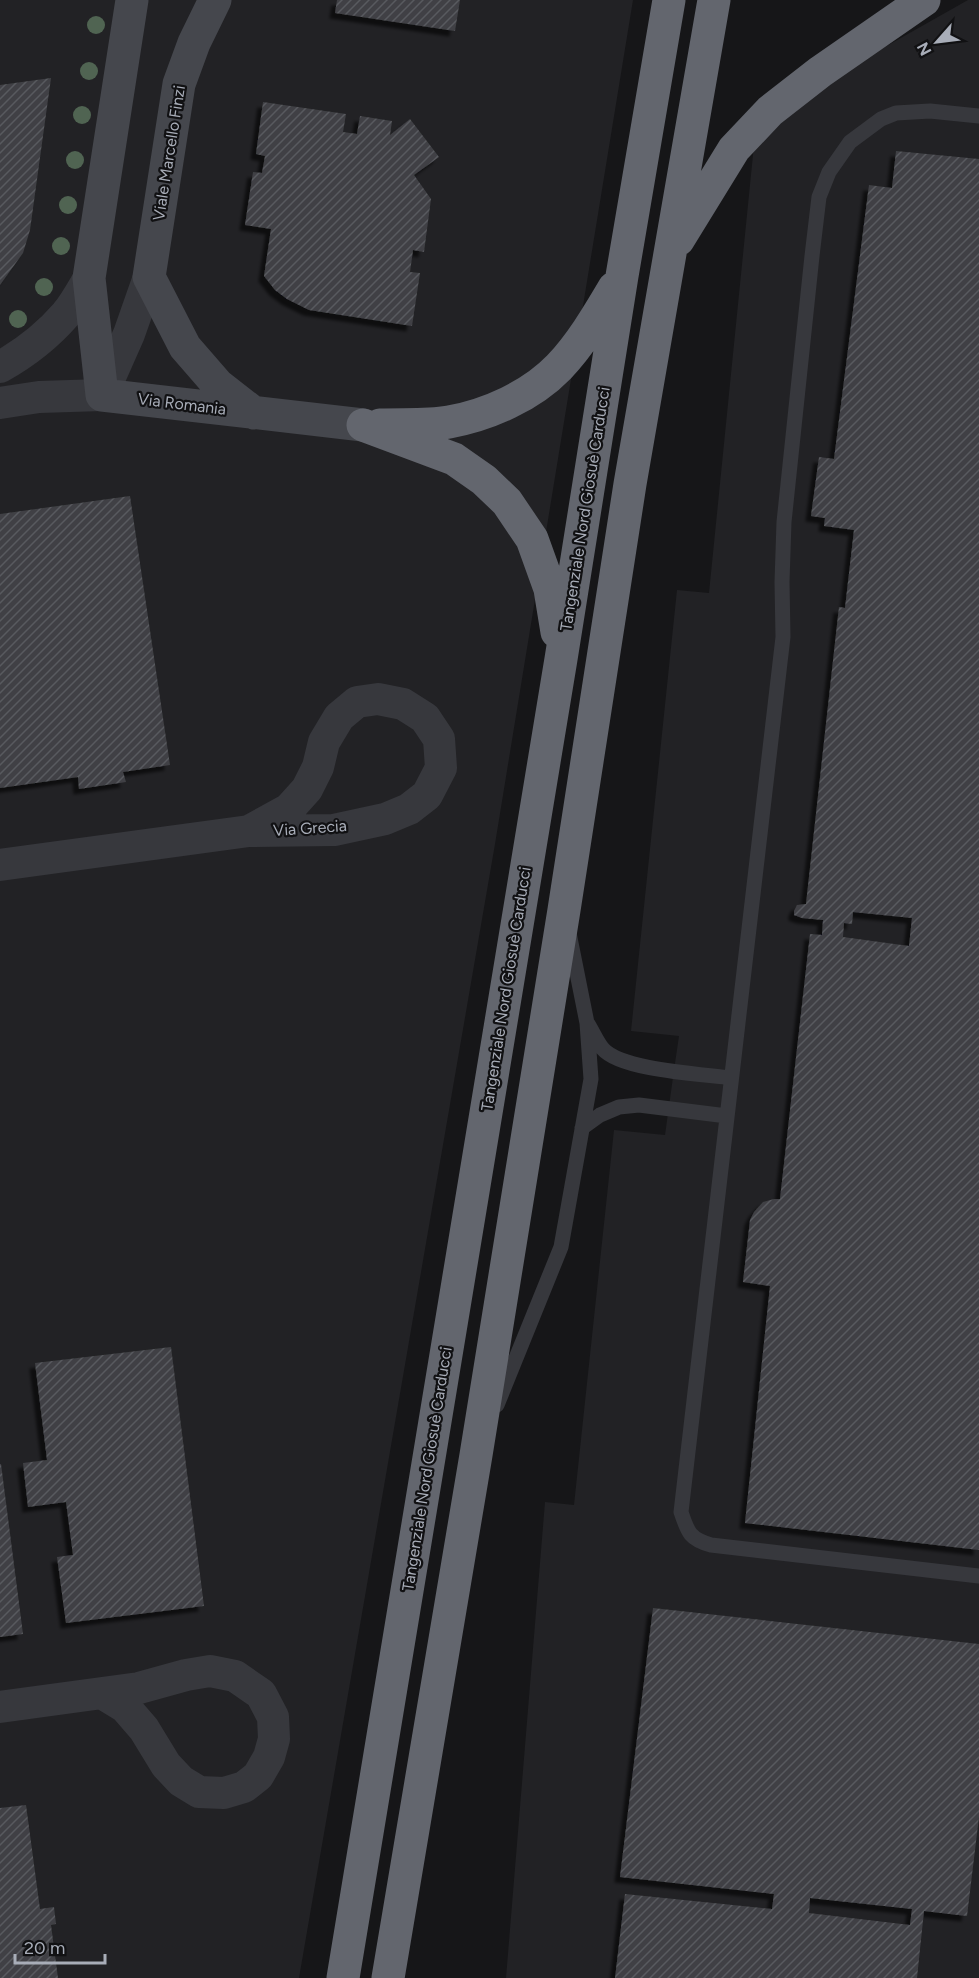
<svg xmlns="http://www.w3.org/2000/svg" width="979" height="1978" viewBox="0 0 979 1978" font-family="Figtree,sans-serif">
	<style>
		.built { fill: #222225 }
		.building { fill: url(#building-hatch); fill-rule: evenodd; filter: url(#shadow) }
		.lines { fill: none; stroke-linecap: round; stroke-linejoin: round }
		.lane { stroke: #37383d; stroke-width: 15 }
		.street { stroke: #37383d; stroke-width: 32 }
		.secondary { stroke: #45474d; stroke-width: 33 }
		.highway { stroke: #63666e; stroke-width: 33 }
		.tree { fill: #506452 }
		.labels { text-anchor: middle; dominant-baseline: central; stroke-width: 4.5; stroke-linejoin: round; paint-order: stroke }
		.street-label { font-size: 16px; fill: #a8adb8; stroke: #111113 }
	</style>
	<defs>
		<pattern id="building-hatch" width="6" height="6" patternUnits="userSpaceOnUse" patternTransform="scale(1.5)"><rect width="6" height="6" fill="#404145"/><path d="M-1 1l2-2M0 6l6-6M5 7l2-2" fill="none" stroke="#595a5e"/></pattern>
		<filter id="shadow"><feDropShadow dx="-5.5" dy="5.5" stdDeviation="1.5" flood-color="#0009"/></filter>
	</defs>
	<rect width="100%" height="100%" fill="#161618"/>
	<path class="built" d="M0,0H633L495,844L299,1978H0Z
		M968,0H979V1978H506L545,1502L574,1505L614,1130L665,1135L674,1070L679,1036L631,1031L677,590L709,593L754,145L796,104L876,52Z"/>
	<path class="building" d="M337,0H460L455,31L335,13Z
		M51,78L30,230L23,253L0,285V85Z
		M263,102L346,114L343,132L357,134L360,116L392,121L390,135L410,119L439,157L414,175L431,199L424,252L413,250L410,272L420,273L412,326L309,310L287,299L275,290L264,276L271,229L245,225L253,172L262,173L265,156L256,154Z
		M896,151L979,159V1550L745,1523L770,1286L743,1282L750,1220L754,1212L763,1202L774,1199H780L810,934L822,935L823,920L802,918L794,915V911L797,905L806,904L839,607L845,608L854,530L824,526L825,518L811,516L819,457L834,459L869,185L892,188ZM853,912L912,918L909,946L843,937L844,923L852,924Z
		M130,496L170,765L123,772L126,782L79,789L78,777L0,788V514Z
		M171,1347L204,1606L66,1623L57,1557L73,1555L66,1502L28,1507L23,1463L47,1460L35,1363Z
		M0,1464H1L23,1634L0,1637Z
		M653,1608L979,1644V1817L967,1916L924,1911L917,1978H615L625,1894L772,1909L774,1894L620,1877ZM810,1898L912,1909L910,1925L809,1913Z
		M26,1805L40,1909L54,1907L56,1924L51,1925L58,1978H0V1808Z"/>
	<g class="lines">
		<path class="lane" d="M979,116L930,111L896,113L881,119L850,142L829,172L819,197L812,256L784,522L782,582L783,637L681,1512C688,1533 690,1539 711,1545L979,1576
			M588,1024C593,1032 597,1042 603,1049C621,1070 702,1074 731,1078
			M582,1128L600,1115L619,1107L639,1105L727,1116
			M497,1405L561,1247L591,1079L587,1023L569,933"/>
		<path class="street" d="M0,367C25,353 47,336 66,314C75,303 82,290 89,278
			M0,403L39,397L102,395L129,334L149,277
			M0,865L249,831L334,830L385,819L409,809L427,795L441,768L439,739L425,718L403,704L378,699L357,702L339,717L324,742L318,767L307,789L289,809L249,831
			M0,1707L139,1688L186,1675L210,1671L235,1676L261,1694L273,1717L274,1739L269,1757L258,1776L244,1787L224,1793L199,1792L181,1781L166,1765L144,1729L125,1707L102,1693"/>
		<path class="secondary" d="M132,0L89,278L102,395L363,425
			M215,0L194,43L179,84L149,277L185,347L218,385L254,413"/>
		<path class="highway" d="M678,240L734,149L770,111L820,72L924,0
			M363,425L454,459L484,480L507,502L532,539L550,589L557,632
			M380,425C403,424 427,426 449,422C488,415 531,396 559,367C581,344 598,315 614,288
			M343,1978L561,659L622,276L669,0
			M388,1978L476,1455L564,910L630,484L714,0"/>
	</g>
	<g class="tree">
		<circle cx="96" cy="25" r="9"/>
		<circle cx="89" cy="71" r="9"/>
		<circle cx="82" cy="115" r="9"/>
		<circle cx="75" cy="160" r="9"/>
		<circle cx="68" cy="205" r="9"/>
		<circle cx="61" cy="246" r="9"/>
		<circle cx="44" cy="287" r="9"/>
		<circle cx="18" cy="319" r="9"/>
	</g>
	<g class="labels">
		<g class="street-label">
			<text transform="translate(169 153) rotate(-81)">Viale Marcello Finzi</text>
			<text transform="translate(182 404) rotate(7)">Via Romania</text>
			<text transform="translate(585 509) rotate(-81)">Tangenziale Nord Giosuè Carducci</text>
			<text transform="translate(310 828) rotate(-4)">Via Grecia</text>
			<text transform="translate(506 989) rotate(-81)">Tangenziale Nord Giosuè Carducci</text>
			<text transform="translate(427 1469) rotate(-81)">Tangenziale Nord Giosuè Carducci</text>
		</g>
	</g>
	<g transform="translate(937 42) rotate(242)" stroke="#111113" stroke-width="4.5" paint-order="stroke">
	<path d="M0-4.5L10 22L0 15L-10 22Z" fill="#a8adb8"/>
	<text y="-9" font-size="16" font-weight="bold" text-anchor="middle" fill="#a8adb8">N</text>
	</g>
	<path d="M15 1954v9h90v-9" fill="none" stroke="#a8adb8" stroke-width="3"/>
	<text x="24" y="1954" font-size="18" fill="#a8adb8" stroke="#111113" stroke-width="4.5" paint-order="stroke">20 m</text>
</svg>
